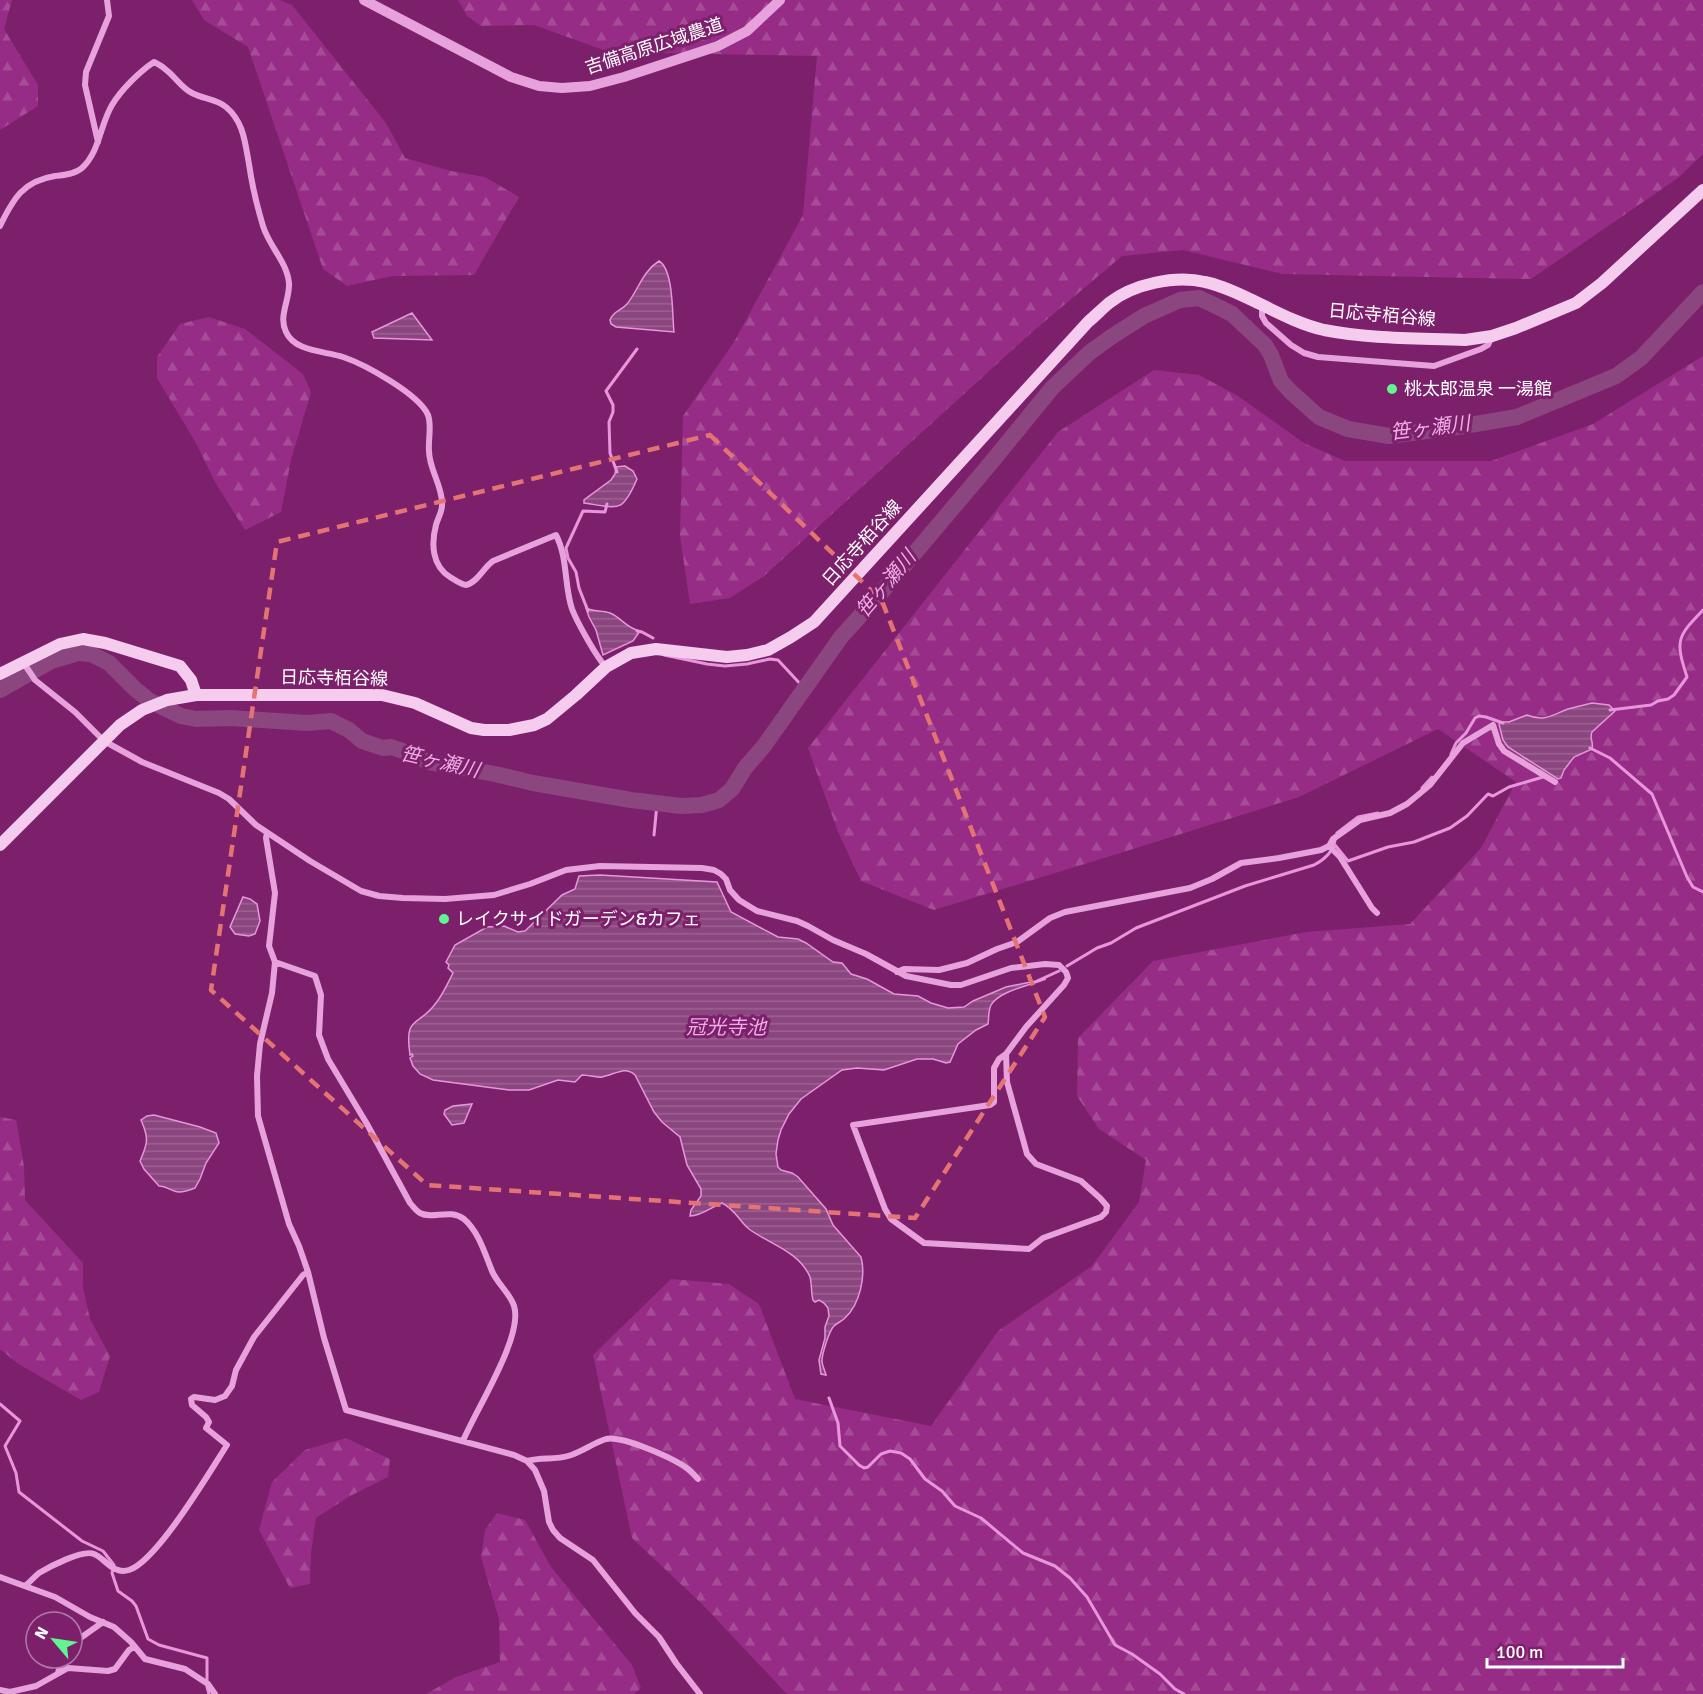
<svg xmlns="http://www.w3.org/2000/svg" width="1703" height="1694" viewBox="0 0 1703 1694" font-family="Signika,'Noto Sans JP',sans-serif">
	<style>
		.forest { fill: url(#forest-firs); fill-rule: evenodd }
		.water { fill: url(#water-rules); stroke: #e896dc; stroke-width: 1.5 }
		.lines { fill: none; stroke-linecap: round; stroke-linejoin: round }
		.stream { stroke: #e896dc; stroke-width: 3 }
		.river { stroke: #8b467f; stroke-width: 16 }
		.minor { stroke: #e7a2dc; stroke-width: 6 }
		.tertiary { stroke: #e7a2dc; stroke-width: 10 }
		.secondary { stroke: #f5ccee; stroke-width: 12 }
		.marked { fill: none; stroke: #e47373; stroke-width: 4.5; stroke-dasharray: 12 8; stroke-linejoin: round }
		.poi-dot { fill: #63f492; stroke: #7c206c; stroke-width: 2 }
		.labels { text-anchor: middle; dominant-baseline: central; stroke-width: 6; stroke-linejoin: round; paint-order: stroke }
		.street-label { font-size: 18px; fill: #fff; stroke: #7c206c }
		.poi-label { font-size: 18px; fill: #fff; stroke: #7c206c; text-anchor: start }
		.water-label { font-size: 20px; font-style: italic; fill: #efade4; stroke: #7c206c }
	</style>
	<defs>
		<pattern id="forest-firs" width="22" height="20" patternUnits="userSpaceOnUse" patternTransform="scale(1.5)"><rect width="22" height="20" fill="#962c85"/><path d="M5 1l3.5 6h-7zM16 11l3.5 6h-7z" fill="#a64c97"/></pattern>
		<pattern id="water-rules" width="6" height="5" patternUnits="userSpaceOnUse" patternTransform="scale(1.5)"><rect width="6" height="5" fill="#8b467f"/><path d="M0 2.5h6" fill="none" stroke="#9c6292"/></pattern>
	</defs>
	<rect width="100%" height="100%" fill="#7c206c"/>
	<path class="forest" d="M0,0H12L4,29L38,85V106L0,130Z
		M192,0H279L292,5L386,123L405,158L451,171L485,177L519,197L474,275L392,276L347,286L323,269L248,47L204,20Z
		M458,0H1703V154L1678,178L1531,279L1282,274L1183,250L1122,256L1031,333L764,576L730,598L690,604L680,536L683,416L734,342L803,215L817,56L609,52L534,25L481,26L467,16Z
		M209,317L245,329L303,374L311,392L291,460L281,512L245,530L215,482L196,443L157,378V357L180,324Z
		M1703,356V1694H787L703,1605L632,1538L593,1355L671,1279L729,1284L759,1304L795,1399L931,1426L998,1331L1092,1266L1139,1202L1146,1160L1099,1129L1077,1096L1078,1038L1153,961L1306,932L1410,924L1481,848L1516,782L1438,729L1299,797L1101,859L934,910L861,881L838,832L808,748L1058,432L1154,370L1199,375L1238,396L1304,443L1345,461H1491L1593,424ZM1569,709L1615,711L1592,732L1591,737L1593,744L1588,751L1575,757L1564,770L1504,721L1509,722L1527,715C1542,721 1554,715 1569,709Z
		M0,1117L16,1120L24,1166L25,1200L83,1263V1287L90,1319L110,1356L99,1392L81,1400L17,1363L0,1349Z
		M346,1438L390,1459L388,1477L350,1496L316,1518L311,1553L310,1584L290,1588L259,1530L272,1482L305,1450Z
		M497,1513L525,1520L551,1567L632,1665L641,1688L634,1694H426L456,1677L500,1662L499,1619L481,1557L485,1530Z"/>
	<path class="water" d="M659,261C674,270 672,315 674,332L616,327L611,324L610,320C613,311 621,311 627,304C639,289 642,272 659,261Z
		M412,313L432,340L374,338L372,332Z
		M625,466L633,471L637,479C622,514 619,508 584,503V500L611,480L615,474L616,467Z
		M586,608C593,612 602,610 610,613C622,618 626,628 640,631L633,641L603,655L596,630L589,617Z
		M1592,703L1609,705L1615,711L1592,732C1589,738 1594,743 1592,749L1574,757L1564,770L1561,778L1558,779L1508,747L1503,740L1499,724L1501,722H1509L1527,715C1544,722 1552,715 1568,709C1576,707 1584,705 1592,703Z
		M600,875L717,882L731,912L778,937L798,939L806,943L833,962L842,963L851,974L867,979L894,994L918,996L931,1003L948,1008L964,1007L973,1001L1006,987L1046,979C1031,985 999,991 991,1005C988,1011 989,1018 988,1024L976,1030L958,1044L950,1062L946,1063L933,1059H917L884,1070L857,1068L842,1070L801,1099L789,1114L781,1130L778,1140L776,1154L778,1167L781,1170L792,1173L798,1177L826,1209L833,1225L861,1257C866,1276 860,1304 845,1318C842,1321 837,1323 834,1326C829,1331 822,1354 822,1361C822,1365 825,1371 826,1375L821,1374L819,1360L825,1338V1327L829,1316L828,1308L824,1303L819,1300L815,1302L813,1300C811,1293 812,1284 810,1277C799,1251 769,1244 749,1229C738,1220 736,1210 722,1203C711,1207 702,1216 690,1216L691,1210L701,1196V1189L687,1165L680,1137L662,1122L654,1112L635,1075C625,1065 614,1075 602,1077C597,1078 588,1075 582,1075L575,1082L558,1080L529,1090H509L433,1080L420,1074L413,1066L410,1058L413,1056L412,1054L410,1055C404,1014 418,1028 436,1003C443,994 448,983 453,973L448,968L449,965L446,962L455,945L487,927L504,926L518,932L525,931L562,895L575,889L579,876Z
		M243,897L250,899L257,904L260,921L255,934L249,936L235,934L230,927Z
		M472,1104L464,1123L452,1125L444,1114L445,1110L453,1106Z
		M154,1115L200,1127L216,1133L219,1143L206,1163L200,1179L195,1188C190,1190 184,1192 179,1192C172,1192 167,1186 159,1186L144,1169L140,1161C148,1143 149,1138 141,1120L147,1116Z"/>
	<g class="lines">
		<path class="stream" d="M617,472L610,453L609,422L613,412V405L606,391L637,349
			M588,611L579,588L576,572L568,558L566,548L583,511L605,512L607,504
			M637,631L642,632L653,638
			M664,655L707,664L725,666L747,664L770,659L778,660L804,688
			M1610,710L1651,705L1658,701L1668,699L1674,695L1687,677C1675,640 1677,637 1703,610
			M1590,748L1610,758L1652,794L1687,877L1693,887L1703,892
			M1451,754L1456,743L1466,733L1475,718L1479,716L1486,717L1503,723
			M1422,788L1432,777
			M1337,833L1358,817L1378,813
			M654,835L657,804
			M1335,845L1348,861L1388,847L1414,842L1450,828L1467,816L1488,794L1493,796L1509,787L1543,777
			M1067,966L1097,948L1111,943L1136,928L1245,886L1314,865C1324,860 1334,851 1335,840
			M1037,981L1059,971
			M829,1398L838,1423L840,1446L859,1465L864,1468L868,1467L881,1454L890,1451L901,1453L910,1459L925,1479L942,1491L955,1506L981,1518L1023,1553L1055,1566L1070,1578L1087,1597L1115,1645L1132,1654L1160,1674L1175,1689L1184,1694
			M0,1404L20,1421L5,1446L16,1473L19,1492L82,1541L103,1551L114,1565L112,1573L118,1591L132,1601L136,1606L148,1639L159,1645L207,1658V1687L209,1694"/>
		<path class="river" d="M0,690L51,661L78,653L91,654L109,663L135,689L150,701L181,716L196,719L230,718L307,723L331,721L349,730L362,741L383,748L391,747L415,755L428,762L495,774L533,783L631,800L681,806L702,805L719,800L732,789L745,768L764,746L841,637L880,594L990,464L1052,388L1089,353L1111,337L1144,316L1180,300L1199,298L1214,305L1232,314L1265,345L1271,355L1281,381L1290,391L1319,417L1348,429L1389,436L1464,426L1517,417L1616,376L1641,358L1703,292"/>
		<path class="minor" d="M98,142L85,85L86,72L109,16L107,0
			M0,226C13,199 23,181 55,176C64,175 75,174 82,168C100,151 100,125 112,105C121,90 139,72 154,62C158,64 162,66 165,69C175,76 181,88 192,93C203,99 216,99 226,107C244,122 245,143 249,164C252,185 257,206 263,226C269,246 287,262 289,283C290,300 278,316 286,332C295,352 325,351 343,357C364,364 419,394 428,415C432,426 428,439 429,451C429,469 442,485 442,503C443,511 438,517 436,525C431,544 432,566 450,577C455,580 461,585 466,585C477,583 484,567 493,561L556,535C568,558 564,585 572,609C577,622 597,658 606,667
			M1262,306V316L1266,323L1291,345L1304,353L1318,357L1434,366L1481,349L1488,345L1492,336
			M23,662L35,680L75,712L104,741L142,762L219,793L229,799L256,825L310,861L361,891L379,896L403,898L445,899L494,895L530,884L566,870L600,866L702,868L714,870L721,874L726,879L730,890L739,900L757,911L797,921L808,926L833,940L866,954L906,976L951,985H961L1011,968L1045,964L1059,965L1066,972L1068,978L1064,985L1026,1027L1006,1054L999,1059L994,1068V1102L990,1105L853,1125L885,1209L891,1219L924,1243L1029,1249L1043,1238L1101,1217L1106,1212L1107,1206L1100,1198L1081,1181L1036,1164L1027,1154L1007,1082L1006,1054
			M267,833L266,838L275,893L269,946L275,962L272,993L260,1044L257,1076L258,1116L289,1224L299,1246L308,1272L324,1338L346,1410L514,1455L527,1461L535,1470L544,1491L549,1522L553,1530L560,1538L593,1560L635,1613L659,1637L676,1663L700,1694
			M1329,846L1340,857L1372,908L1377,913
			M275,962L315,976L321,995L319,1035L328,1059L367,1124L410,1203C413,1206 416,1211 420,1213C433,1220 449,1208 464,1219C479,1232 485,1254 492,1271C497,1283 511,1295 514,1306C524,1336 475,1411 463,1441
			M897,972L904,969L939,970L967,963L997,949L1017,942L1050,918L1065,912L1190,888L1212,879L1241,863L1279,858L1321,850L1329,846L1333,839L1360,820L1390,813L1407,804L1430,785L1463,743L1493,725L1499,744L1504,751L1555,782
			M527,1461C541,1457 555,1460 568,1456C582,1452 593,1443 606,1439C622,1435 675,1459 688,1469C692,1472 695,1476 698,1479
			M0,1577L55,1597L90,1617L114,1627L131,1642L145,1659L185,1669L208,1684L215,1694
			M25,1586C30,1582 34,1577 39,1573C49,1567 83,1549 94,1554C106,1559 113,1575 129,1570C157,1561 209,1473 227,1445L206,1428L209,1422L206,1417L192,1405L191,1399L194,1397L215,1400L225,1396L232,1386L236,1370L254,1337L303,1275L308,1272
			M72,1644L103,1622
			M58,1673L62,1658
			M0,1690L10,1692L36,1686L68,1668L108,1671L115,1669L129,1650L134,1647"/>
		<path class="tertiary" d="M364,0L511,77L539,86L562,88L590,86L624,77L718,46L747,31L780,0"/>
		<path class="secondary" d="M0,674L60,644L83,639L105,643L180,666L191,680L196,695
			M0,845L120,725L142,710L167,700L196,695H382L415,703L471,728L484,730H509L534,725L547,719L576,695L606,667L631,653L656,649L727,657L747,655L768,650L791,637L814,622L1088,322C1095,316 1102,309 1109,303C1133,284 1175,275 1205,282C1221,285 1237,293 1252,300C1275,311 1298,324 1324,330C1370,339 1419,338 1465,340L1492,336L1516,328L1576,303L1602,283L1703,190"/>
	</g>
	<path class="marked" d="M710,435L882,601L1045,1017L915,1218L427,1185L211,990L277,542Z"/>
	<g class="poi-dot">
		<circle cx="1392" cy="389" r="6"/>
		<circle cx="444" cy="919" r="6"/>
	</g>
	<g class="labels">
		<g class="street-label">
			<text transform="translate(654 46) rotate(-18)">吉備高原広域農道</text>
			<text transform="translate(1382 315) rotate(5)">日応寺栢谷線</text>
			<text transform="translate(862 543) rotate(-48)">日応寺栢谷線</text>
			<text transform="translate(334 678) rotate(1)">日応寺栢谷線</text>
		</g>
		<g class="poi-label">
			<text x="1404" y="389">桃太郎温泉 一湯館</text>
			<text x="456" y="919">レイクサイドガーデン&amp;カフェ</text>
		</g>
		<g class="water-label">
			<text transform="translate(1430 428) rotate(-7)">笹ヶ瀬川</text>
			<text transform="translate(886 584) rotate(-50)">笹ヶ瀬川</text>
			<text transform="translate(440 762) rotate(13)">笹ヶ瀬川</text>
			<text x="726" y="1027">冠光寺池</text>
		</g>
	</g>
	<g transform="translate(54 1640) rotate(299)"><circle r="28" fill="#7c206c" stroke="#b079a7" stroke-width="1.5"/>
	<path d="M0-4.5L10 22L0 15L-10 22Z" fill="#63f492"/>
	<text y="-9" font-size="16" font-weight="bold" text-anchor="middle" fill="#ffffff">N</text>
	</g>
	<path d="M1487 1658v9h136v-9" fill="none" stroke="#ffffff" stroke-width="3"/>
	<text x="1496" y="1658" font-size="18" fill="#ffffff" stroke="#7c206c" stroke-width="4.5" paint-order="stroke">100 m</text>
</svg>
